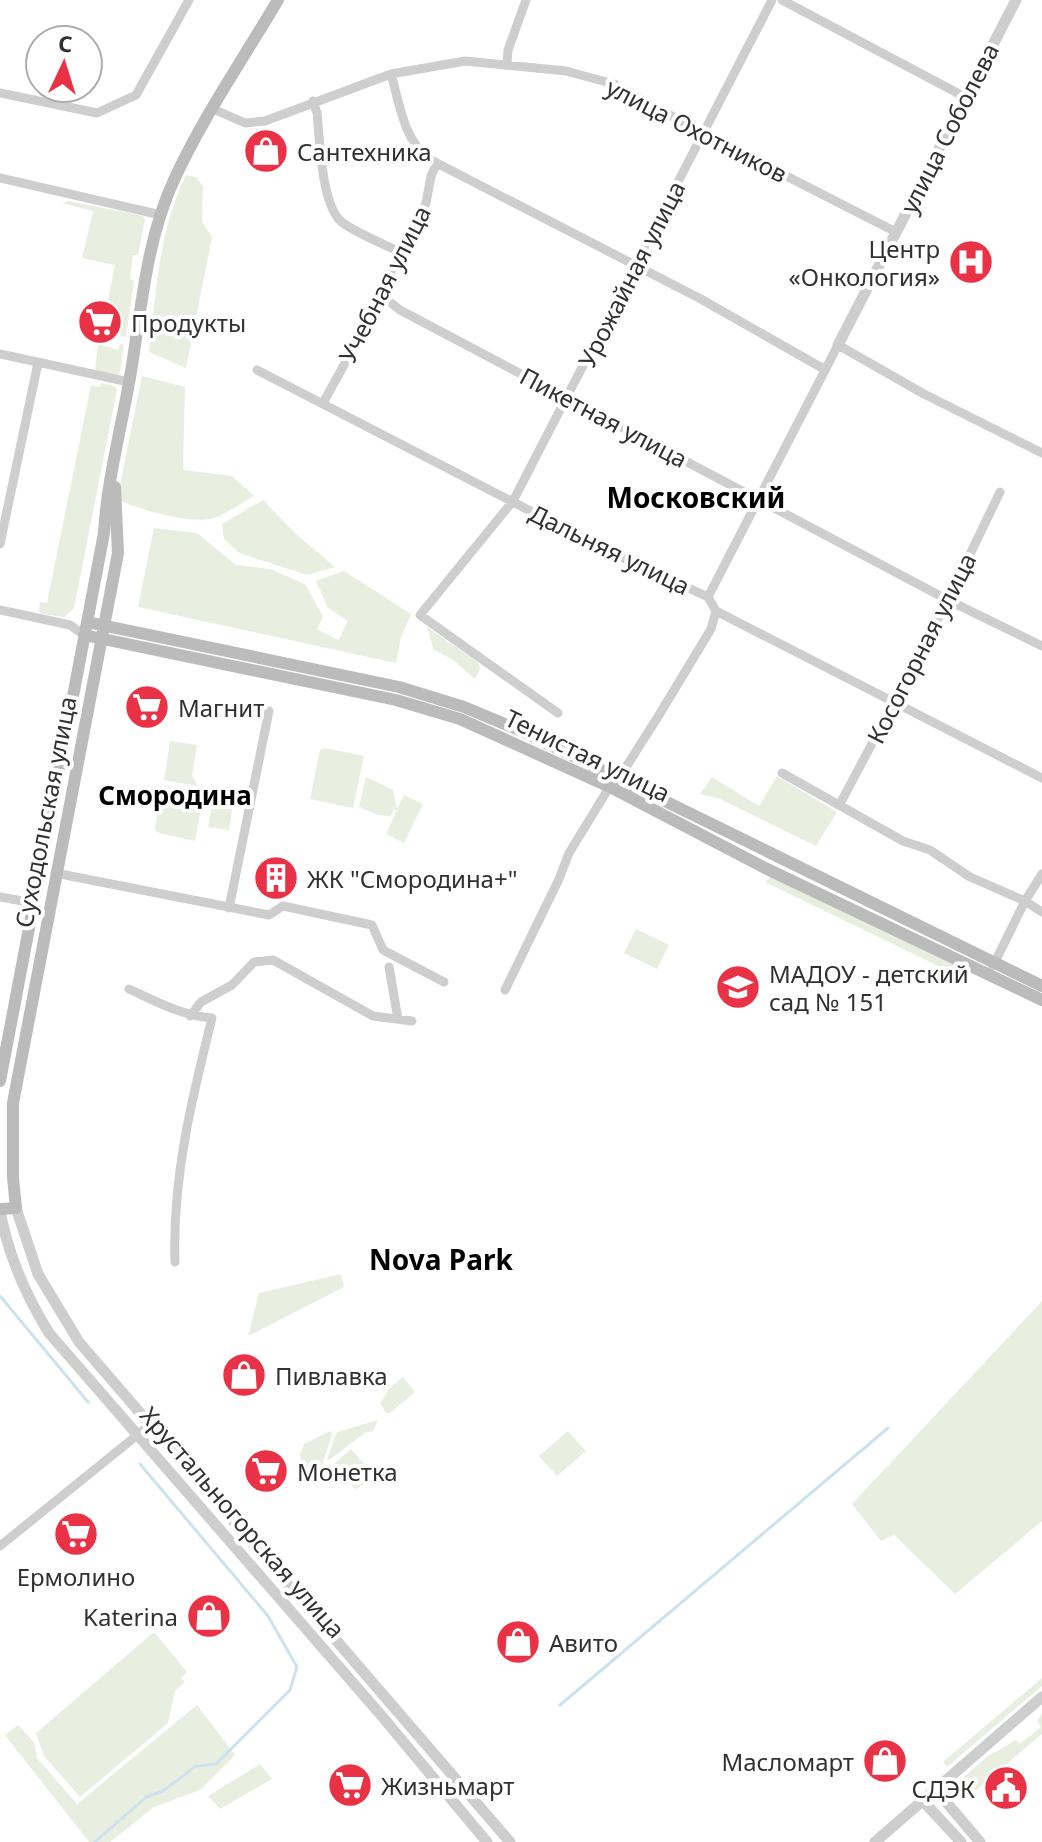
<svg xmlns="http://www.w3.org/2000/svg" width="1042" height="1842" viewBox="0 0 1042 1842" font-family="'Noto Sans',sans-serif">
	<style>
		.green { fill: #e8eee0 }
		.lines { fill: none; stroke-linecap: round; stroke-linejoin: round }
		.stream { stroke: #cce2ee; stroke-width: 3 }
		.minor { stroke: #cecece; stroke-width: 9 }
		.tertiary { stroke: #cecece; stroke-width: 11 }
		.secondary { stroke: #bbb; stroke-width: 12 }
		.labels { text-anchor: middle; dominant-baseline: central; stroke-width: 8; stroke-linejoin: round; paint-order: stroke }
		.street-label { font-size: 24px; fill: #313131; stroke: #fff }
		.poi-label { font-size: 24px; fill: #313131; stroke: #fff; text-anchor: start }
		.neighbourhood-label { font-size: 26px; font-weight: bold; fill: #000; stroke: #fff }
		.quarter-label { font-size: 28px; font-weight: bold; fill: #000; stroke: #fff }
	</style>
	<rect width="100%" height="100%" fill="#fff"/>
	<path class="green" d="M186,175L196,177L203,186L202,222L212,237L186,368L149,352C156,291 159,231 186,175Z
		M69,201L143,216L145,219L138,255H133L130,279L134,280L126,337L120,336L123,318L108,316L106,329H102L115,265L82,258L93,211L62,203Z
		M98,344L118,350L120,344L124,345L120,372L117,375L95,371Z
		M142,376L185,387L183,470L232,476L254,496C241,503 228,513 214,518C194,525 141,510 121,501L119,490Z
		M101,383L114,386L117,390L74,608L64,617L41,614L39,610L40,602L47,603L91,385L100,387Z
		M263,500L297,535L335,567L307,575L239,553L224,539L222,524Z
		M154,528L197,533L236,565L270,569L305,584L323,617L317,629L338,640L348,621L328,608L316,581L344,571L411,614L401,637L396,663L138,607Z
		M427,627L478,662L480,669L475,679L452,659L434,650Z
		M170,741L197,745L192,775L198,786L164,780Z
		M325,748L364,756L353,808L310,799L320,750Z
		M777,776L837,812L816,846L718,798L700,794L712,777L759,806Z
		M366,777L393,790L397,809L404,795L423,804L404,843L386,834L397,810L394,809L390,816L378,815L359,807Z
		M162,786L204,793L195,841L159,833L155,829Z
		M214,796L234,799L229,830L208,827Z
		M772,875L963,967L955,974L765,882Z
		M636,929L669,945L657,969L624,953Z
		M341,1274L344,1287L248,1336L259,1293Z
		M1042,1301V1521L955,1594L894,1535L881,1541L852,1504Z
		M403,1377L415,1392L390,1413H386L380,1403L389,1389Z
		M378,1420L373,1431L366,1432L329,1460L327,1459L337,1432Z
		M330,1431L332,1434L322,1466L315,1474L303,1466L300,1455L304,1444Z
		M568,1431L586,1451L557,1476L539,1456Z
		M351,1449L374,1475L356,1490L334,1464Z
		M154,1632L187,1672L181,1678L185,1682L175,1691L168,1723L80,1797L44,1756L36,1733Z
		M1042,1678V1686L947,1767L943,1762Z
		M197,1705L235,1755L200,1790L154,1807L110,1842H89L5,1735L18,1725L34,1742L37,1758L77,1804Z
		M1042,1714V1734L970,1795L959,1781L987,1757L1016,1740L1020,1744L1041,1727L1037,1721Z
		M260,1764L272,1779L220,1809L208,1796Z"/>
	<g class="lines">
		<path class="stream" d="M0,1296L88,1402
			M560,1705L888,1428
			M95,1842L146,1797L163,1791L196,1766L216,1764L290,1690L297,1667L268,1616L140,1464"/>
		<path class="minor" d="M782,0L965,97
			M507,64L508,50L526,0
			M391,74C400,105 403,138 429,159L699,298L824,369
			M0,93L97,113L136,95L189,0
			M313,101L317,113C320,140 321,207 343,223C360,235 382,243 400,252
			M213,109L245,123L265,121L391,74L465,61L566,71L614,84L704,134L896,232
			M0,178L161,215
			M381,295L400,310L948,600L1042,646
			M0,354L129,382
			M257,370L610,552L708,597L716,611L1042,778
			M323,403L366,325L400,252L409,241L426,203L431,176L437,163
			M0,544L38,363
			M708,597L838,345L924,394L1042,453
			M0,610L70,625L84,635
			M558,713L420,615L513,501L772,0
			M782,773L903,841L930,850L970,877L1025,901L1042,912
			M840,804L948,600L1000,492
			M55,873L269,915L283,906L372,925L383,950L444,982
			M0,897L34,903
			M229,908L269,711
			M993,966L1025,901L1042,874
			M389,967L398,1019
			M129,989C157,1002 181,1015 212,1018C192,1098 172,1179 175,1262
			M505,990L559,879L569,853L615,778L626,767L659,715L711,629L716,611
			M190,1016L201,1002L232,985L254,962L273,960L373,1016L412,1021
			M0,1546L151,1424"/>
		<path class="tertiary" d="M838,345L1016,0
			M16,1208L38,1274L79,1342L510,1842
			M0,1211C8,1255 25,1294 49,1333L380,1714L487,1842
			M936,1790L980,1842
			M923,1801L961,1842
			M875,1842L1042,1697"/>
		<path class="secondary" d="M87,622L399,687L464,707L524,732L1042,986
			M84,635L396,700L460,719L610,787L765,868L1042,1000
			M0,1081L104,533C107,482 120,433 129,383C141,316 145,242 174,180C203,117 243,59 278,0
			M0,1209L16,1208L13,1178V1103L118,553L115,487"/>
	</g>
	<defs>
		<g id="shop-disc" transform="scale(2.3)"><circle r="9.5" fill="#ea3246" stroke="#fff"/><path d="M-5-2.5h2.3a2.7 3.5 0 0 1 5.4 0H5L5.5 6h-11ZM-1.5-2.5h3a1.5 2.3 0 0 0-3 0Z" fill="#fff"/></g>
		<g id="hospital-disc" transform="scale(2.3)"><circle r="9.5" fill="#ea3246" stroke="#fff"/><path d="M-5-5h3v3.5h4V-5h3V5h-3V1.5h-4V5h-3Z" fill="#fff"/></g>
		<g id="supermarket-disc" transform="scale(2.3)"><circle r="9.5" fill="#ea3246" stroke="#fff"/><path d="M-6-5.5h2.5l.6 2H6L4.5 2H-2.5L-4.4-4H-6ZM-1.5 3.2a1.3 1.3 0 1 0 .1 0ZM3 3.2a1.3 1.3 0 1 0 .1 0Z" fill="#fff"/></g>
		<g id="building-disc" transform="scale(2.3)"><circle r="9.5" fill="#ea3246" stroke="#fff"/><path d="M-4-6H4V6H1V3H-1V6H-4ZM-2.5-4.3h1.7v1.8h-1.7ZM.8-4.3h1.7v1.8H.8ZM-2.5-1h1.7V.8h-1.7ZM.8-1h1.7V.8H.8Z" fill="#fff"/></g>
		<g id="school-disc" transform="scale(2.3)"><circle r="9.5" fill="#ea3246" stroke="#fff"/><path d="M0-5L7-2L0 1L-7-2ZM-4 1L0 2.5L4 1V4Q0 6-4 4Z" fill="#fff"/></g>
		<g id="civic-disc" transform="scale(2.3)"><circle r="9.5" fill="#ea3246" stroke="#fff"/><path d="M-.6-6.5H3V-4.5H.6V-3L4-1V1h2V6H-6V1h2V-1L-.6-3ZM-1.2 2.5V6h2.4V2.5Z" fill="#fff"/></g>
	</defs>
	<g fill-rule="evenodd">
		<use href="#shop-disc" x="266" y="151"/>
		<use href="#hospital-disc" x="971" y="262"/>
		<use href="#supermarket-disc" x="100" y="322"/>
		<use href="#supermarket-disc" x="147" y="707"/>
		<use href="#building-disc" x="276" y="878"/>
		<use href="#school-disc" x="738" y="987"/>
		<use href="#shop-disc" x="244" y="1375"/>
		<use href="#supermarket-disc" x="266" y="1471"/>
		<use href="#supermarket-disc" x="76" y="1534"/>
		<use href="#shop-disc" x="209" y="1616"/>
		<use href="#shop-disc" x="518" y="1642"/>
		<use href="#shop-disc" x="885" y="1761"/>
		<use href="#supermarket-disc" x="350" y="1785"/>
		<use href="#civic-disc" x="1006" y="1788"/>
	</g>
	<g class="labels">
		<g class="street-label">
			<text transform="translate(949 128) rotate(-63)">улица Соболева</text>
			<text transform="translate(697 130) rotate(27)">улица Охотников</text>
			<text transform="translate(631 274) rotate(-63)">Урожайная улица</text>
			<text transform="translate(384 284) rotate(-63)">Учебная улица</text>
			<text transform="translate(604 417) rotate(28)">Пикетная улица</text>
			<text transform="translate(610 549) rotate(26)">Дальняя улица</text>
			<text transform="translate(921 648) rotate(-63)">Косогорная улица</text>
			<text transform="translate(588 755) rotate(26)">Тенистая улица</text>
			<text transform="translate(45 812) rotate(-79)">Суходольская улица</text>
			<text transform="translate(243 1522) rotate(49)">Хрустальногорская улица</text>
		</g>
		<g class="poi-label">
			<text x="297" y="151">Сантехника</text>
			<text x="940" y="248" text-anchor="end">Центр<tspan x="940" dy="28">«Онкология»</tspan></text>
			<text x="131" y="322">Продукты</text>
			<text x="178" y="707">Магнит</text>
			<text x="307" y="878">ЖК "Смородина+"</text>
			<text x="769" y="973">МАДОУ - детский<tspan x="769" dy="28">сад № 151</tspan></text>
			<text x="275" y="1375">Пивлавка</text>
			<text x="297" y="1471">Монетка</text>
			<text x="76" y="1576" text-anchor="middle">Ермолино</text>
			<text x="178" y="1616" text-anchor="end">Katerina</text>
			<text x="549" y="1642">Авито</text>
			<text x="854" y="1761" text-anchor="end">Масломарт</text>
			<text x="381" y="1785">Жизньмарт</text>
			<text x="975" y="1788" text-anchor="end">СДЭК</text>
		</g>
		<g class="neighbourhood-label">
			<text x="175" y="795">Смородина</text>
		</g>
		<g class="quarter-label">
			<text x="696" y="497">Московский</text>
			<text x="441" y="1259">Nova Park</text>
		</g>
	</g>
	<g transform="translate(64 64) rotate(4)"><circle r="38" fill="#ffffff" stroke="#adadad" stroke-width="2"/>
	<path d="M0-6L14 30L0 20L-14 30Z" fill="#ea3246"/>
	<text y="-12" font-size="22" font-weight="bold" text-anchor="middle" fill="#313131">С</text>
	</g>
</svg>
